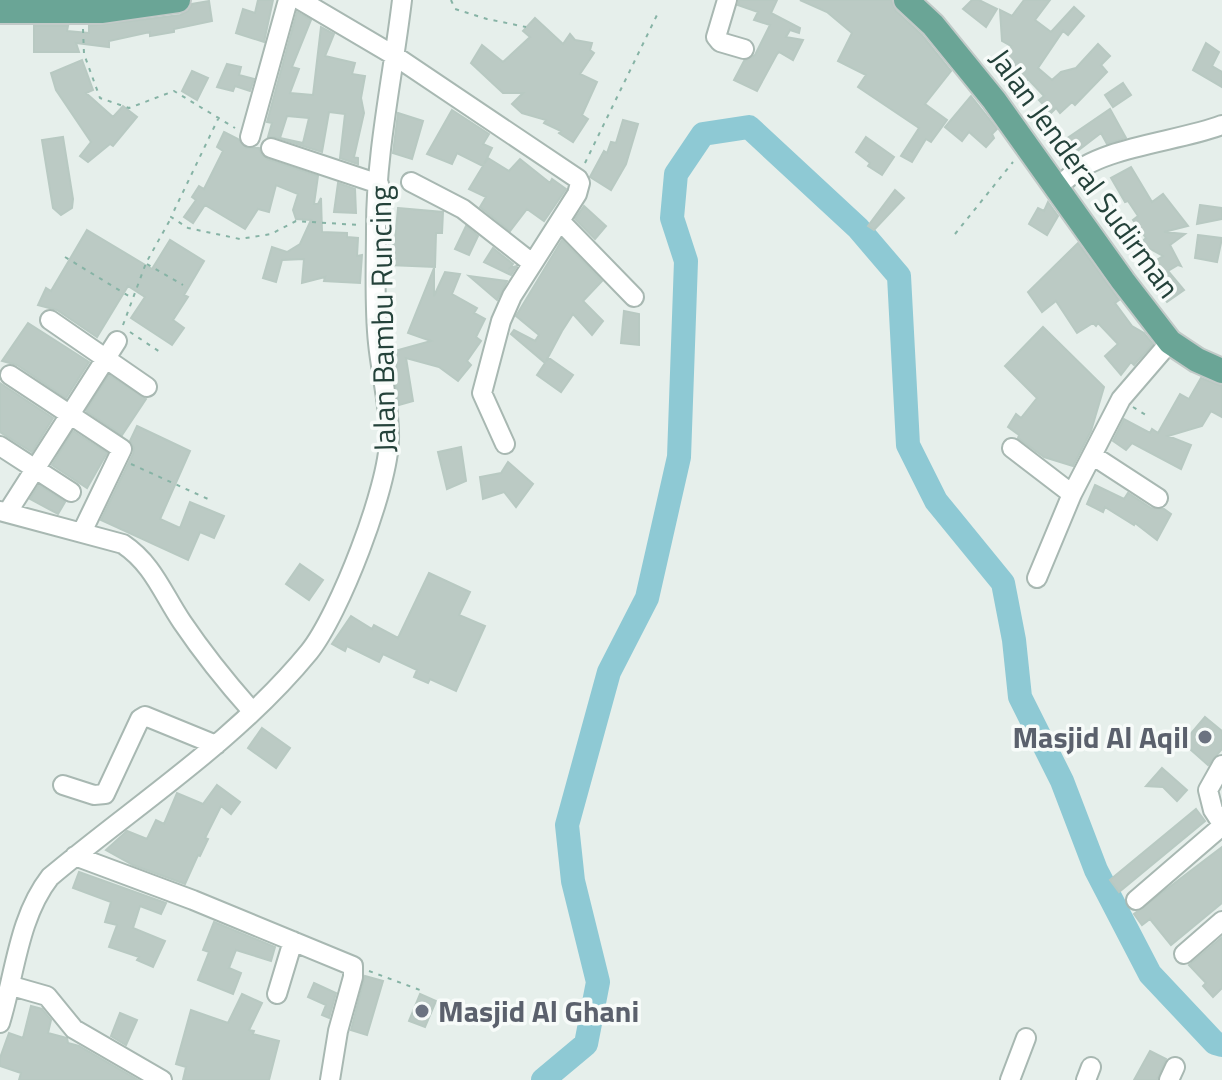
<svg xmlns="http://www.w3.org/2000/svg" width="1222" height="1080" viewBox="0 0 1222 1080" font-family="'Titillium Web',sans-serif">
	<style>
		.lines { fill: none; stroke-linecap: round; stroke-linejoin: round }
		.river { stroke: #8ec9d4; stroke-width: 24 }
		.building { fill: #bbcac4; stroke: #b8c9c2; stroke-width: 2; fill-rule: evenodd }
		.minor-casing { stroke: #a8b8b2; stroke-width: 22 }
		.major-casing { stroke: #c2cac8; stroke-width: 28 }
		.path { stroke: #86b3a5; stroke-width: 2; stroke-dasharray: 4 6; stroke-linecap: butt }
		.minor { stroke: #fff; stroke-width: 18 }
		.major { stroke: #6aa596; stroke-width: 24 }
		.worship-dot { fill: #6b7280; stroke: #f7fbf9; stroke-width: 3 }
		.labels { text-anchor: middle; dominant-baseline: central; stroke-width: 7; stroke-linejoin: round; paint-order: stroke }
		.street-label { font-size: 30px; fill: #24423a; stroke: #f7fbf9 }
		.worship-label { font-size: 30px; font-weight: bold; fill: #5b616d; stroke: #f7fbf9; text-anchor: end }
	</style>
	<rect width="100%" height="100%" fill="#e6efeb"/>
	<g class="lines">
		<path class="river" d="M543,1080L586,1044L598,982L573,881L567,825L609,672L647,598L679,457L686,261L672,218L676,174L703,134L749,127L858,228L899,276L908,445L936,501L1003,583L1014,640L1020,697L1062,781L1096,870L1150,974L1215,1043L1222,1045"/>
	</g>
	<path class="building" d="M258,0H273L264,42L236,33L243,9L255,13Z
		M739,0H777L771,13L800,28L799,33L790,30L786,37L803,40L793,60L779,52L777,54L757,91L734,80L744,61L755,55L770,25L754,20L758,12L738,5Z
		M800,0H891L896,11L922,35L951,71L925,104L947,120L931,142L926,139L912,162L901,156L919,128L858,87L866,75L838,61L852,33L827,12Z
		M972,0H979L997,9L986,27L963,9Z
		M1024,0H1050L1035,20L1051,32L1074,7L1084,16L1068,35L1063,31L1038,68L1052,80L1061,72L1076,68L1098,44L1110,56L1101,65L1107,72L1075,105L1072,102L1060,113L1056,108L1051,113L1039,100L1044,96L1028,79L1022,86L998,65L1011,46L1002,41L1000,10L1012,16Z
		M209,1L212,21L174,29V32L150,36V32L109,41V47L76,43L79,52H34V26H68L67,31L89,33V26L180,15L188,11L192,4Z
		M297,12L311,20L292,67L299,69L290,93L313,95L321,27L334,34L325,56L355,63L352,74L365,76L361,98L364,113L354,157L358,158V164L340,158L345,114L329,112L322,152L275,137H268L272,123L267,122ZM287,116L309,118L303,143L280,138Z
		M535,18L563,44L570,34L575,40L592,43L590,50L594,53L580,74L597,82L582,115L588,119L573,142L559,133L561,131L544,123L546,120L522,113L512,104L523,93H503L471,63L482,45L503,62L530,37L523,31Z
		M1206,43L1219,52L1212,66L1222,72V87L1193,70Z
		M82,60L93,90L86,93L113,117L123,106L137,117L113,146L110,144L88,162L80,156L91,142L56,90L51,73Z
		M227,64L241,67L239,75L254,79L250,91L235,86L233,91L217,87Z
		M192,71L208,78L197,100L182,91Z
		M1123,83L1131,95L1113,107L1105,95Z
		M971,96L997,129L992,134L994,138L986,147L969,132L962,141L945,127Z
		M1110,109L1126,138L1107,144L1101,133L1071,156L1063,141Z
		M452,110L489,134L483,144L492,148L484,164L488,158L509,171L520,159L550,183L552,179L566,189L544,221L527,209L510,231L480,207L486,197L469,189L483,166L457,153L452,164L427,154Z
		M398,113L423,121L412,159L393,153Z
		M623,120L638,124L626,164L611,190L590,177L604,151L607,153L611,142L616,143Z
		M224,132L238,139L246,148H259L262,155L267,159L318,176L314,204H318L321,198L322,232L347,233V237L358,238L357,256L362,255L360,283L324,281L325,277L302,283L304,259L282,260L276,282L263,278L272,247L287,252L300,244L311,220L296,219L293,210L298,194L276,185L269,212L258,209L245,229L205,205L193,223L184,217L196,200L192,197L199,186L204,189L223,151L217,147Z
		M63,137L73,199L72,208L61,215L53,208L42,140Z
		M866,137L894,157L882,175L868,166L870,163L856,152Z
		M1131,167L1152,202L1163,194L1188,226L1164,232L1185,234L1170,245L1181,266L1178,265L1168,271L1184,290L1167,302L1153,284L1162,280L1149,265L1163,256L1140,243L1146,238L1133,220L1138,216L1128,201L1125,202L1111,178Z
		M338,183L355,189L356,213L334,212Z
		M895,190L904,198L874,230L868,226Z
		M1048,202L1058,216L1047,235L1029,224L1038,208L1044,211Z
		M1200,205L1222,208V219L1197,224Z
		M584,206L606,226L595,239L575,219Z
		M398,208L443,212L442,233H436L435,267L389,265V241H395Z
		M466,226L478,236L469,255L455,249Z
		M87,230L152,269L170,240L204,261L184,295L188,297L173,320L184,328L172,345L131,318L145,297L128,286L97,337L57,310L38,305L46,288L51,291Z
		M1198,235L1222,238L1217,262L1195,258Z
		M562,240L602,281L583,301L603,321L592,335L573,314L562,331L546,361L549,358L573,375L561,392L537,375L545,363L511,334L514,330L535,341L539,335L516,316Z
		M1078,243L1119,300L1115,303L1132,326L1144,333L1153,344L1134,365L1131,362L1121,375L1105,356L1118,344L1098,323L1096,326L1093,323L1077,333L1056,301L1042,312L1028,292Z
		M493,248L513,264L510,268L517,266L511,275L484,262Z
		M434,268V296L445,272L460,274L452,294L477,308L474,313L485,319L476,337L481,341L467,361L471,365L458,381L439,367L406,358L413,401L399,405L393,367H397L395,354L391,352L431,341L408,333Z
		M469,276L507,281L497,300Z
		M624,311L639,314V345L621,343Z
		M28,323L89,362L66,398L17,365L2,361Z
		M1043,327L1104,387L1091,431L1073,466L1044,457L1018,438L1019,435L1008,427L1016,414L1021,418L1037,398L1005,366Z
		M109,375L146,399L122,435L86,411Z
		M1201,378L1222,386V417L1211,411L1202,426L1168,436L1191,445L1181,469L1132,443L1126,450L1113,441L1124,419L1150,433L1152,429L1158,433L1180,394L1189,399Z
		M0,383L53,418L32,452L0,432Z
		M137,426L190,451L160,519L180,528L190,502L224,516L214,538L200,532L188,560L101,520L133,454L134,448L130,441Z
		M73,431L107,453L87,488L52,465Z
		M461,447L466,481L447,489L438,452Z
		M508,462L533,484L516,507L504,492L483,499L480,477L501,473Z
		M39,485L65,502L58,514L30,499Z
		M1095,485L1124,499L1128,493L1151,508L1164,509L1171,514L1157,540L1135,523L1134,525L1105,507L1103,512L1087,504Z
		M300,564L323,580L309,600L286,584Z
		M429,573L470,592L459,615L485,626L456,691L430,679L428,683L414,677L417,670L383,654L379,662L347,646L345,651L332,644L351,616L372,629L374,625L398,638Z
		M1205,717L1222,731V749L1208,765L1183,743Z
		M262,728L290,748L276,768L248,748Z
		M1162,768L1187,790L1177,801L1163,787L1146,786Z
		M217,785L240,802L231,814L221,806L205,838L208,839L200,856L198,855L185,884L133,865L106,850L127,831L147,839L156,820L164,824L177,793L203,804Z
		M1196,809L1205,821L1119,892L1110,880Z
		M1222,847V903L1171,945L1150,919L1142,925L1134,914Z
		M79,872L166,903L161,914L140,906L133,928L165,941L153,967L137,960L139,957L109,947L117,925L105,922L111,902L73,888Z
		M214,922L275,947L271,961L236,950L229,968L241,973L233,994L198,980L209,952L203,950Z
		M1222,937V988L1213,997L1203,986L1206,983L1189,965Z
		M365,976L383,981L367,1035L351,1030Z
		M314,983L336,993L329,1018L322,1015L326,1005L308,997Z
		M242,994L262,1003L249,1030L254,1031L253,1034L279,1041L269,1080H183L186,1067L176,1064L191,1010L228,1023Z
		M420,994L436,1001L425,1027L409,1021Z
		M31,1006L42,1009L51,1020L48,1033L67,1038L68,1043L79,1046L138,1080H19L21,1073L0,1066V1058L9,1033L23,1038Z
		M120,1013L137,1020L126,1045L111,1036Z
		M1150,1051L1166,1059L1157,1080H1134Z"/>
	<g class="lines">
		<g class="minor-casing">
			<path id="minor" d="M300,0L395,56L578,179L580,183L577,194L512,296L501,321L482,393L505,444
				M727,0L716,37L720,42L744,49
				M250,137L288,0
				M271,148L379,184
				M1067,179C1098,147 1178,142 1222,125
				M411,182L463,209L532,263
				M561,222L634,297
				M50,320L147,387
				M10,375L122,449L82,532
				M0,446L71,492
				M1012,448L1072,494
				M1092,455L1158,498
				M0,511L123,544C153,564 163,594 182,622C203,653 227,683 252,711
				M7,513L117,341
				M1037,578L1072,494L1121,399L1170,342
				M1222,765L1208,790L1213,810L1222,824
				M63,785L94,795L105,794L140,719L145,716L216,745
				M75,856L193,900L353,966V977L338,1031L330,1080
				M1136,900L1222,826
				M1184,954L1222,921
				M12,986L47,996L74,1029L162,1080
				M277,994L293,941
				M0,1023C15,975 18,918 50,877C137,804 236,741 309,652C339,615 389,486 389,439C390,407 381,374 378,343C374,305 376,265 376,228C376,151 393,76 402,0
				M1010,1080L1026,1038
				M1086,1080L1091,1067
				M1169,1080L1175,1067"/>
		</g>
		<g class="major-casing">
			<path id="major" d="M906,0L933,25L994,100L1123,281L1170,342L1197,360L1222,371
				M0,11H101L178,0"/>
		</g>
		<path class="path" d="M451,0L455,9L487,19L526,27
			M83,29L84,54L100,98L129,108L174,91L235,128
			M219,117L171,217L188,228L240,239L271,234L296,221L359,225
			M585,163L657,15
			M955,234L1013,162
			M65,257L132,298
			M147,264L183,285
			M123,325L146,263L171,218
			M130,332L163,354
			M1133,407L1149,417
			M131,464L208,499
			M369,971L420,990"/>
		<use href="#minor" class="minor"/>
		<use href="#major" class="major"/>
	</g>
	<g class="worship-dot">
		<circle cx="1205" cy="737" r="8"/>
		<circle cx="422" cy="1011" r="8"/>
	</g>
	<g class="labels">
		<g class="street-label">
			<text transform="translate(1085 173) rotate(54)">Jalan Jenderal Sudirman</text>
			<text transform="translate(382 319) rotate(-91)">Jalan Bambu Runcing</text>
		</g>
		<g class="worship-label">
			<text x="1189" y="737">Masjid Al Aqil</text>
			<text x="438" y="1011" text-anchor="start">Masjid Al Ghani</text>
		</g>
	</g>
</svg>
